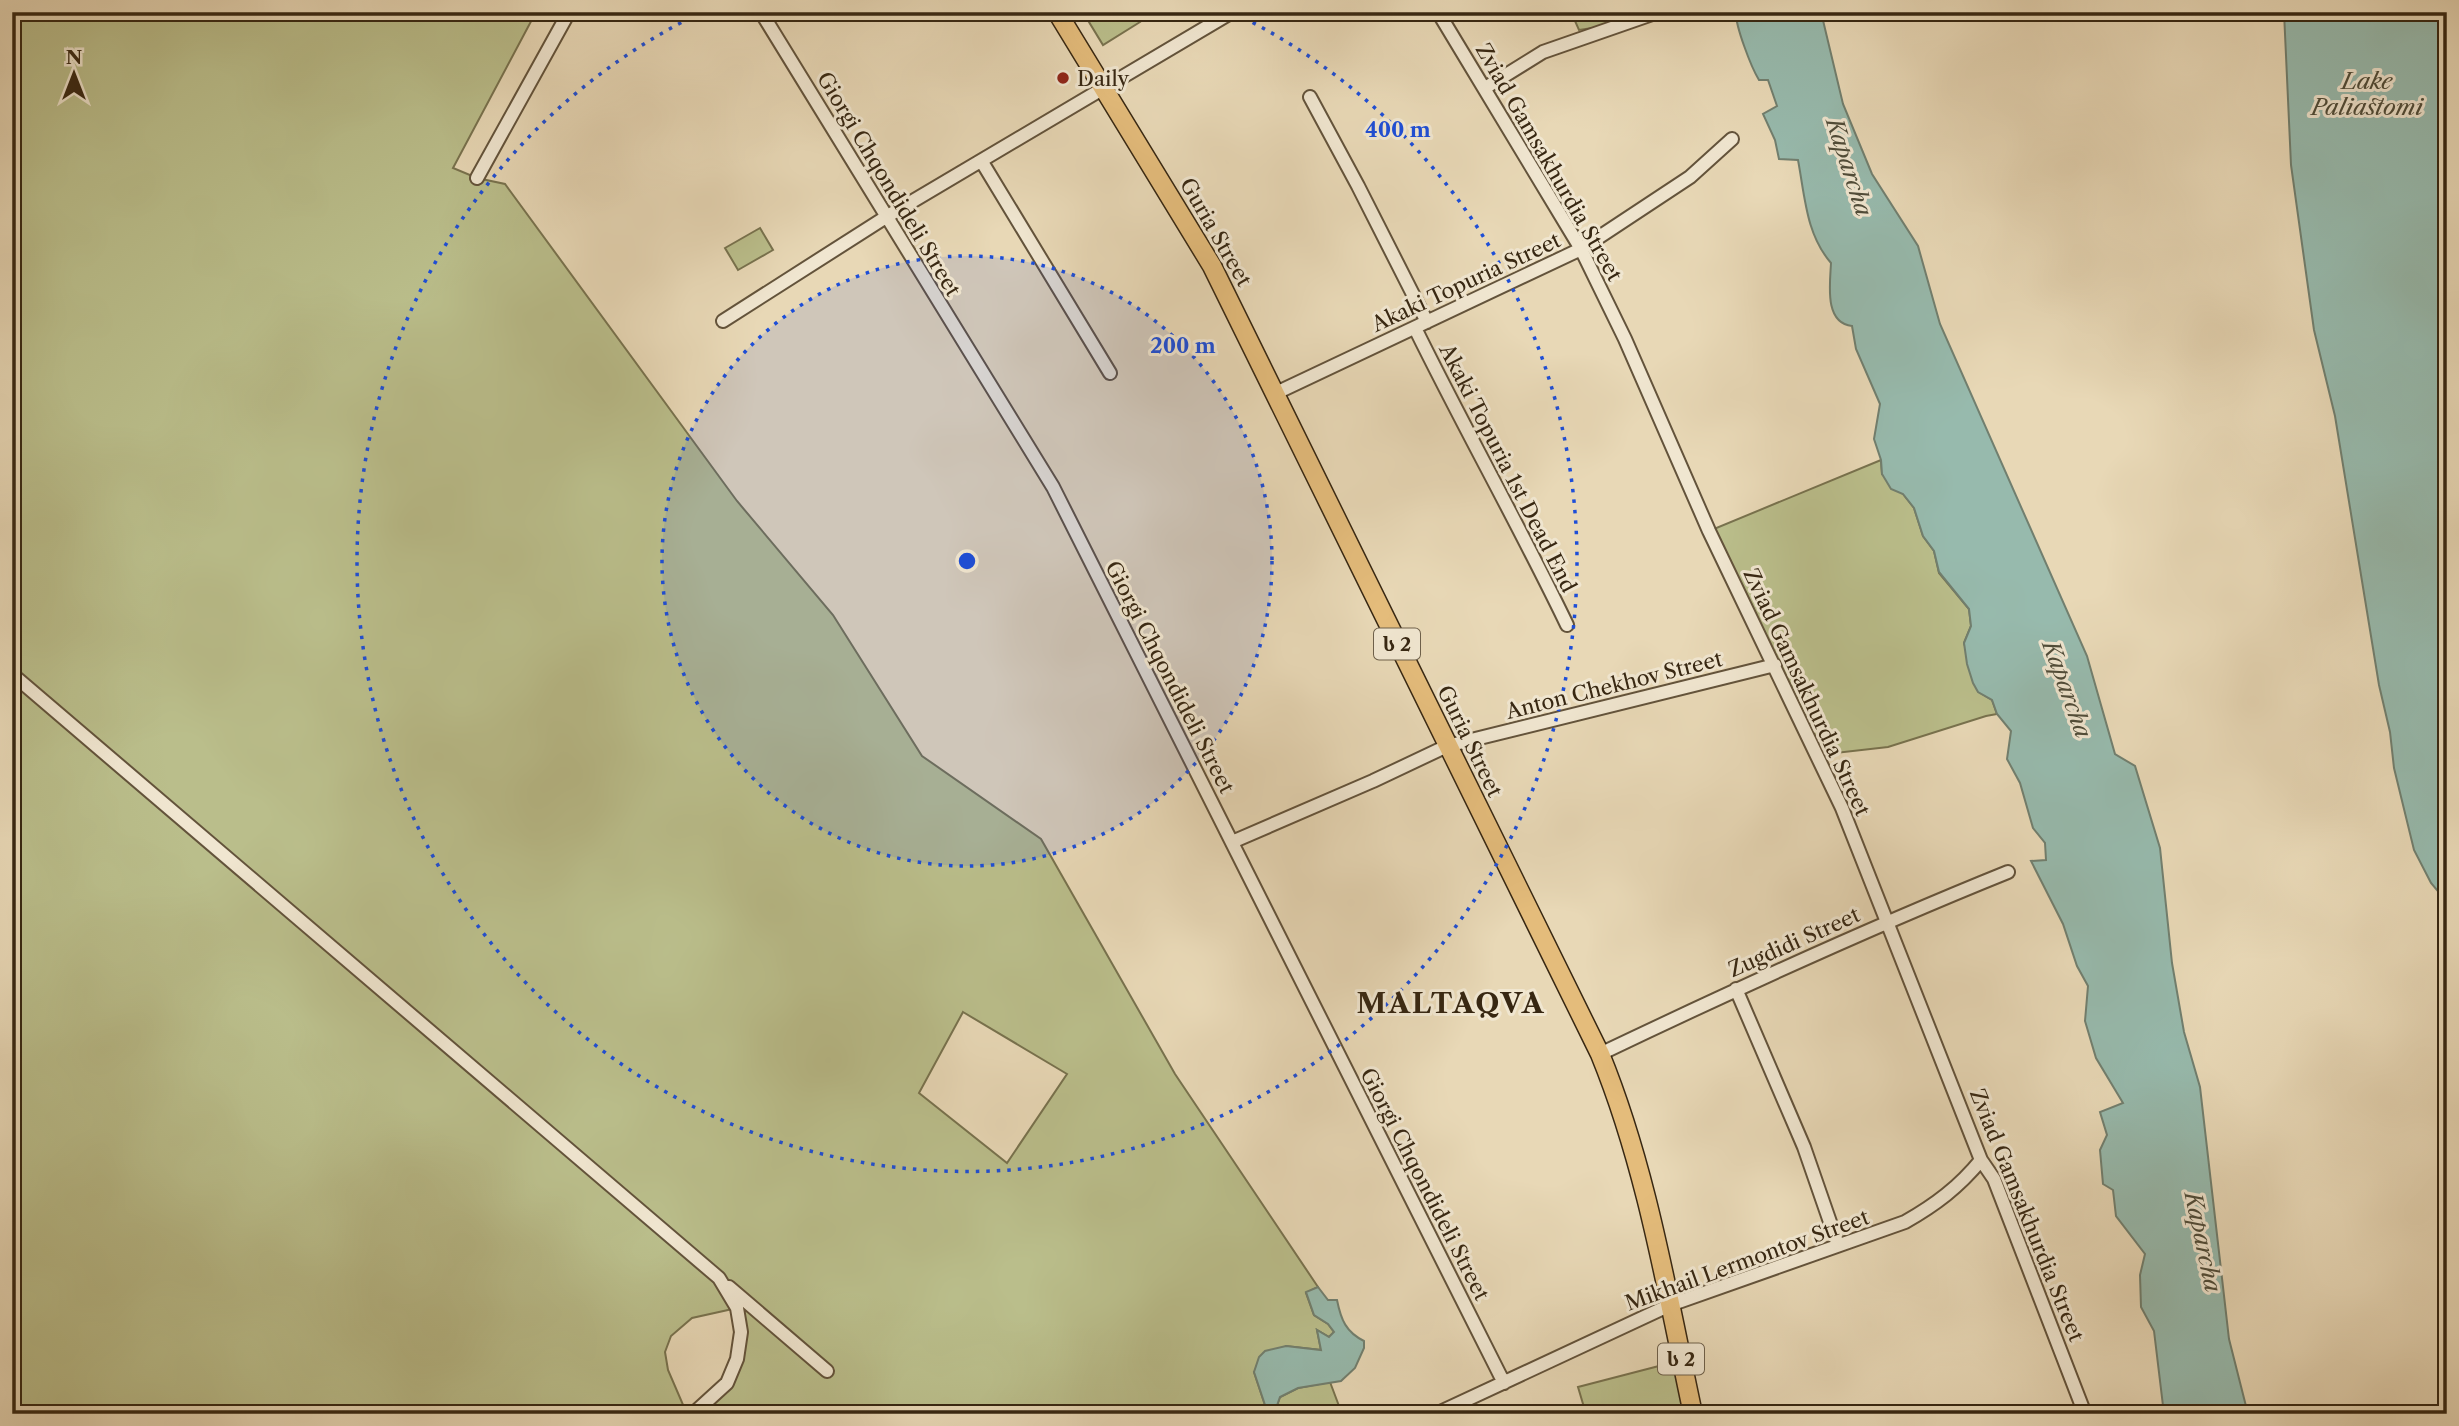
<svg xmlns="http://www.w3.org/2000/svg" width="2459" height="1426" viewBox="0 0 2459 1426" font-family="'Libre Caslon Text','Noto Serif Georgian',serif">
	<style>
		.green { fill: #babe8b; stroke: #78724e; stroke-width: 2; fill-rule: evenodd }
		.water { fill: #97baad; stroke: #717f6f; stroke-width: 2 }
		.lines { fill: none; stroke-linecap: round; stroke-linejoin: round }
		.minor-casing { stroke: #63533b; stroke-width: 16 }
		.highway-casing { stroke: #372712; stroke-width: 21 }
		.minor { stroke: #f0e6d0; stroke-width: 12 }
		.highway { stroke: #e4bc7b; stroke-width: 18 }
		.ring { fill: none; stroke: #1d4ed8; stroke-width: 3.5; stroke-dasharray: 3.5 7 }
		.poi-dot { fill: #8f2418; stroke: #f0e6d0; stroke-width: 2.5 }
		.labels { text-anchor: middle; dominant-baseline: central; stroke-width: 6; stroke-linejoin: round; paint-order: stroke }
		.shield { fill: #f0e6d0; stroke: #6e604b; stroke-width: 2 }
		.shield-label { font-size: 19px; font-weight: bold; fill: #372712 }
		.poi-label { font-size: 21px; fill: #372712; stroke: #f0e6d0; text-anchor: start }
		.street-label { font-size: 21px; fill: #372712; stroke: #f0e6d0 }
		.water-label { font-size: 23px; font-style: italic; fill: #4f4c39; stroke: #f0e6d0 }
		.district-label { font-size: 28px; font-weight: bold; letter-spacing: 2px; fill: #372712; stroke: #f0e6d0 }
		.centre { fill: #1d4ed8; stroke: #f0e6d0; stroke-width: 3.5 }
		.ring-label { font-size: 21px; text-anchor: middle; font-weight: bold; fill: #1d4ed8; stroke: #f0e6d0; stroke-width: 6; stroke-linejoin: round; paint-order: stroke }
	</style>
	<rect width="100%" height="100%" fill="#e8d8b6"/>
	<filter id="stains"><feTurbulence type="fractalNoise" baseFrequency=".00286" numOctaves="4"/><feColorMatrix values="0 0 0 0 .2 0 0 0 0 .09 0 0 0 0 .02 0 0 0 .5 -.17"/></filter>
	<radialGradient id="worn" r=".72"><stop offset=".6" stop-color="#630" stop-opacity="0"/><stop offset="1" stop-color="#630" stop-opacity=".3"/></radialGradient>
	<path class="green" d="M12,12H536L453,168L477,178L505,184L737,501L833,615L922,756L1041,839L1175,1074L1318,1287L1306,1293L1314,1315L1328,1324L1334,1332L1329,1337L1317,1330L1321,1350L1286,1346L1254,1372L1268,1414H693L727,1383L737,1359V1308L692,1318L671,1336L665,1352L668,1370L687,1414H12ZM963,1012L1067,1074L1007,1163L919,1093Z
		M1106,12H1134L1140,22L1103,45L1089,22Z
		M1571,12H1640L1606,26L1579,30Z
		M760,228L773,250L738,270L725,248Z
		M1881,460L1882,474L1903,494L1914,508L1923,536L1934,551L1939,573L1969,609L1971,626L1964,643L1979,692L1992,700L1997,714L1986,716L1888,747L1818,755L1709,531Z
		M1682,1360L1693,1414H1586L1578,1387Z
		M1330,1382L1342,1414H1274L1280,1397L1298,1388Z"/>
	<path class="water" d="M1736,12H1821L1843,104L1872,174L1918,246L1940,324L2087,656L2115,754L2135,766L2160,848L2172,963L2184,1032L2200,1087L2229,1339L2248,1414H2164L2154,1331L2141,1307L2140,1275L2145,1254L2116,1216L2113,1190L2103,1184L2100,1150L2107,1135L2100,1112L2123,1103L2096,1058L2085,1021L2088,986L2077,966L2063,924L2031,861L2046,860L2045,843L2033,828L2020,783L2007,759L2011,731L1997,714L1992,700L1978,692L1973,683L1967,664L1964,643L1971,626L1969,609L1939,572L1934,551L1923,536L1914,508L1903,494L1891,489L1882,474L1881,460L1874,439L1880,404L1856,349L1852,326C1824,323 1830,284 1831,263C1806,234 1805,197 1798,160L1779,159L1775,140L1763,114L1777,106L1768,80H1759C1751,67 1735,25 1736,12Z
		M2284,12H2447V902L2431,883L2414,850L2394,768L2390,732L2379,685L2335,416L2314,330L2291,165Z
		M1318,1287L1328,1300H1337C1341,1320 1346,1332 1364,1341V1348L1355,1368L1341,1381L1298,1388L1280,1397L1274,1414H1268L1254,1372L1259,1357L1265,1351L1286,1346L1321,1350L1317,1330L1329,1337L1334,1332L1328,1324L1314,1315L1306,1292Z"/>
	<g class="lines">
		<g class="minor-casing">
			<path id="minor" d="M761,12L1053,487L1504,1383
				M1438,12L1581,249L1625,339L1709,531L1842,808L1981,1160L1994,1179L2085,1414
				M1485,88L1543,52L1658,12
				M1310,97L1358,186L1427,322
				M982,162L1110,373
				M477,178L569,12
				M723,321L886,217L1232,12
				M1415,328C1464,428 1519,525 1567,625
				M1274,394L1581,249L1690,177L1732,139
				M12,674L719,1278L737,1308L741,1332L737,1359L727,1383L693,1414
				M1232,842L1373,781L1447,746L1775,665
				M1736,989L1804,1147L1838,1245
				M1600,1054C1734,990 1869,928 2008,872
				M729,1287L827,1371
				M1436,1414L1670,1305L1905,1222C1935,1205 1959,1187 1981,1160"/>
		</g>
		<g class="highway-casing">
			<path id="highway" d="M1057,12L1212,266L1600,1054C1647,1169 1667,1293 1693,1414"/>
		</g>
		<use href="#minor" class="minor"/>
		<use href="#highway" class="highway"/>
	</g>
	<circle cx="967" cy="561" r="305" fill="#1d4ed8" fill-opacity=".12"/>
	<g class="ring">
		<circle cx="967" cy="561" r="305"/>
		<path d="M1234 13A610 610 0 1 1 700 13"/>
	</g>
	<circle class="poi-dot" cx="1063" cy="78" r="7"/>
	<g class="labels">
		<g class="shield">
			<rect x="1374" y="628.5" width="46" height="31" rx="5"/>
			<rect x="1658" y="1343.5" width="46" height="31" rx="5"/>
		</g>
		<g class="shield-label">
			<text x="1397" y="644">ს 2</text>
			<text x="1681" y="1359">ს 2</text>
		</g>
		<g class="poi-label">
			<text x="1077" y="78">Daily</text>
		</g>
		<g class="street-label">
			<text transform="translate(1549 162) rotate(60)">Zviad Gamsakhurdia Street</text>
			<text transform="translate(889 184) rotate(59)">Giorgi Chqondideli Street</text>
			<text transform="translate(1216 232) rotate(60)">Guria Street</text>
			<text transform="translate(1466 282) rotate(-25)">Akaki Topuria Street</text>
			<text transform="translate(1508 468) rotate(63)">Akaki Topuria 1st Dead End</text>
			<text transform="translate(1170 677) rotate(63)">Giorgi Chqondideli Street</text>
			<text transform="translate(1614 685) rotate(-14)">Anton Chekhov Street</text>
			<text transform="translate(1807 692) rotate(65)">Zviad Gamsakhurdia Street</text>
			<text transform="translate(1470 741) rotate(64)">Guria Street</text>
			<text transform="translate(1794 942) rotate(-24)">Zugdidi Street</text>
			<text transform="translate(1425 1184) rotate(63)">Giorgi Chqondideli Street</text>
			<text transform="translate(2027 1215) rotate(68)">Zviad Gamsakhurdia Street</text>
			<text transform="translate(1747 1260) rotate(-20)">Mikhail Lermontov Street</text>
		</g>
		<g class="water-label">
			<text x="2367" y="81">Lake<tspan x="2367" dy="26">Paliastomi</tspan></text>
			<text transform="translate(1849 167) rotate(72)">Kaparcha</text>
			<text transform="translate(2067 689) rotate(70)">Kaparcha</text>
			<text transform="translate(2203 1242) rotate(78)">Kaparcha</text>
		</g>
		<g class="district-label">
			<text x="1451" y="1003">MALTAQVA</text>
		</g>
	</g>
	<circle cx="967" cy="561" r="10" class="centre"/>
	<g class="ring-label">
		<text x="1398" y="137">400 m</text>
		<text x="1183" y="353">200 m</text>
	</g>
	<rect width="2459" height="1426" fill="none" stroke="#e8d8b6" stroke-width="42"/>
	<rect x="14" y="14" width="2431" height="1398" fill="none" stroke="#372712" stroke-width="3.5"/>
	<rect x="21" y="21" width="2417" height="1384" fill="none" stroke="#372712" stroke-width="2"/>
	<g transform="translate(74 74)" stroke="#f0e6d0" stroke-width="5" paint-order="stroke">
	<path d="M0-5L12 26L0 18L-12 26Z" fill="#372712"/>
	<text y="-10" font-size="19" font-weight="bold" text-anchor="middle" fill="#372712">N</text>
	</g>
	<rect width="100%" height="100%" filter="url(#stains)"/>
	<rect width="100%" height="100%" fill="url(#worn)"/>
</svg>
